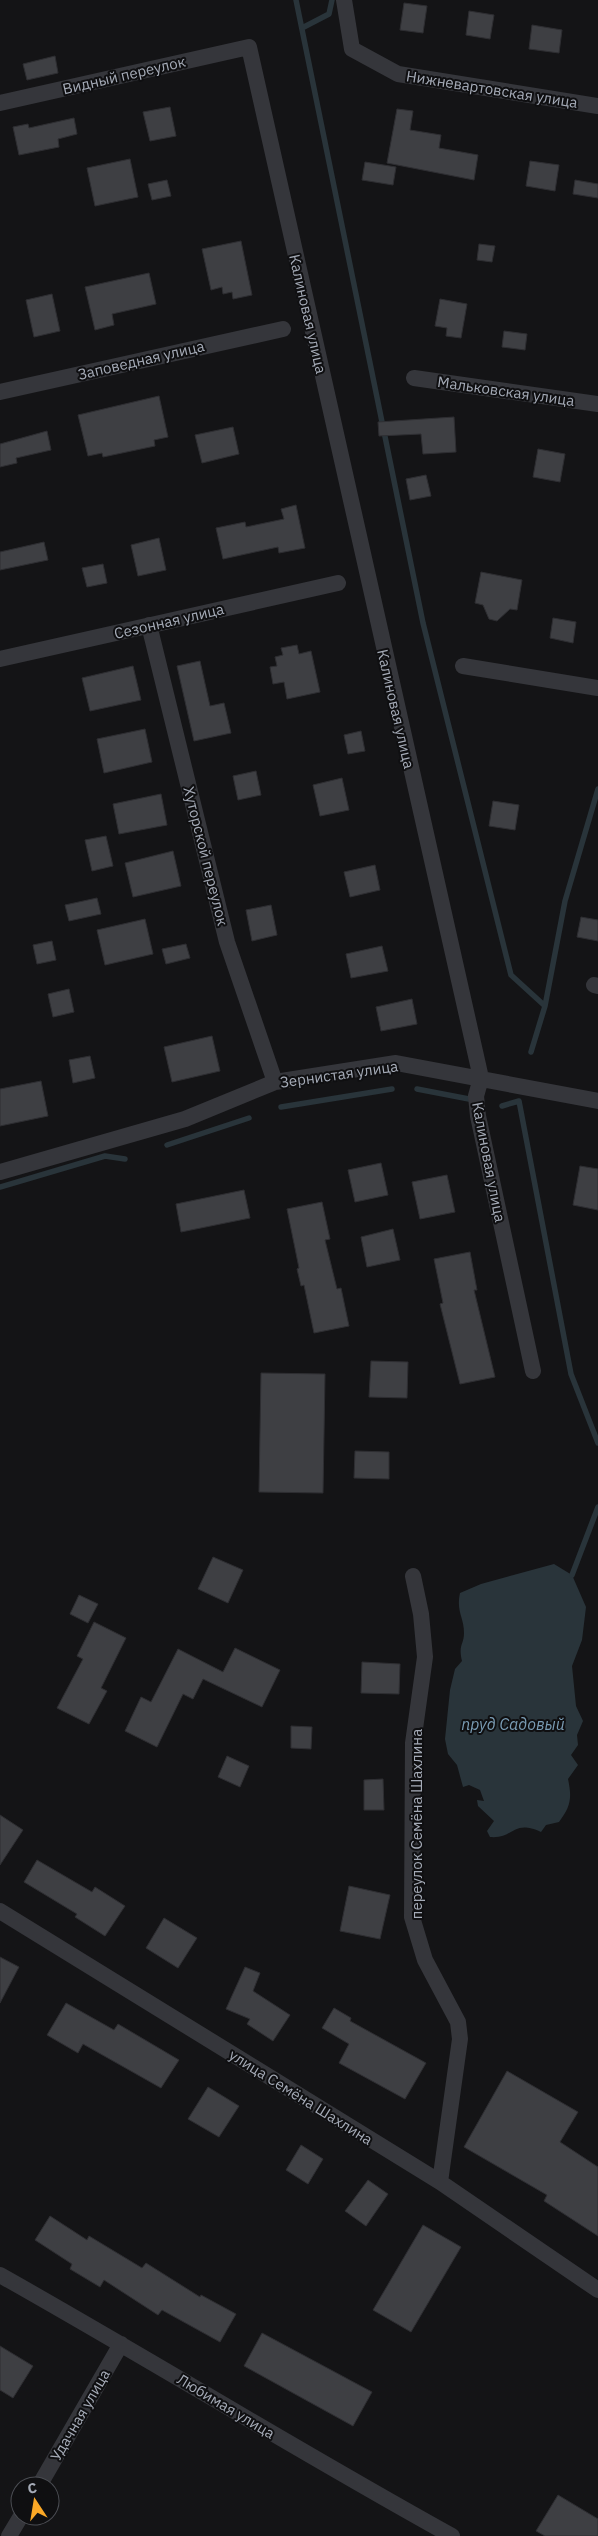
<svg xmlns="http://www.w3.org/2000/svg" width="598" height="2536" viewBox="0 0 598 2536" font-family="'IBM Plex Sans',sans-serif">
	<style>
		.water { fill: #29343a }
		.lines { fill: none; stroke-linecap: round; stroke-linejoin: round }
		.stream { stroke: #29343a; stroke-width: 5.5 }
		.building { fill: #3e3f43; stroke: #2e2e32 }
		.minor { stroke: #35363b; stroke-width: 16 }
		.labels { text-anchor: middle; dominant-baseline: central; stroke-width: 4; stroke-linejoin: round; paint-order: stroke }
		.street-label { font-size: 15px; fill: #a5abb7; stroke: #0f0f11 }
		.water-label { font-size: 16px; font-style: italic; fill: #7a9cb4; stroke: #0f0f11 }
	</style>
	<rect width="100%" height="100%" fill="#141416"/>
	<path class="water" d="M554,1564L572,1575L586,1607L582,1640L572,1666L576,1706L583,1721L577,1735L578,1745L571,1755L578,1765L568,1779C572,1798 571,1806 559,1822L546,1825L541,1832C512,1819 515,1839 490,1837L487,1831L494,1821L478,1806L477,1800L484,1801L480,1790L469,1785L463,1787L457,1765L448,1754L445,1739L450,1690L455,1669L462,1661C458,1644 464,1645 464,1633C464,1617 456,1612 460,1593L481,1584Z"/>
	<g class="lines">
		<path class="stream" d="M296,0L423,623L511,975L545,1006L531,1052
			M302,28L329,14L332,0
			M545,1006L565,901L598,789
			M417,1089L469,1099
			M502,1106L519,1101L571,1374L598,1443
			M281,1107L392,1089
			M167,1145L249,1118
			M0,1187L105,1156L125,1159
			M572,1575L598,1507"/>
	</g>
	<path class="building" d="M404,3L427,6L423,33L400,30Z
		M469,11L494,15L490,39L466,35Z
		M532,25L562,30L559,53L529,49Z
		M55,56L58,73L27,80L23,64Z
		M170,107L176,136L150,141L143,112Z
		M397,109L413,111L410,130L441,135L439,148L478,155L474,180L387,163Z
		M74,118L77,134L58,139L59,147L19,155L13,127L28,124L29,128Z
		M130,159L138,197L95,206L87,168Z
		M530,161L559,165L555,191L526,186Z
		M365,162L396,167L393,185L362,180Z
		M167,180L171,196L152,200L148,184Z
		M575,180L598,184V198L573,194Z
		M241,241L252,295L233,299L232,292L223,294L222,287L211,290L202,249Z
		M479,244L495,246L492,262L477,260Z
		M149,273L156,304L112,314L114,325L95,330L85,287Z
		M52,294L60,331L34,337L26,300Z
		M440,299L467,304L461,338L446,336L447,328L435,326Z
		M504,331L527,334L525,350L502,347Z
		M159,396L168,437L154,440L155,446L103,457L102,453L88,456L78,415Z
		M454,417L456,452L423,454L421,434L379,436L378,422Z
		M233,427L239,454L202,463L195,435Z
		M47,431L51,450L16,458L17,463L0,467V444Z
		M538,449L565,454L560,482L533,477Z
		M426,475L431,496L410,500L406,479Z
		M296,505L305,548L279,553L278,547L223,559L216,528L245,522L246,527L284,519L281,509Z
		M159,538L166,570L138,576L131,545Z
		M44,542L48,560L0,570V552Z
		M103,564L107,583L87,587L82,568Z
		M481,572L522,580L517,610L510,609L497,621L489,619L483,605L475,603Z
		M553,618L576,622L573,643L550,638Z
		M297,645L299,654L311,651L320,692L287,699L284,682L273,684L270,667L277,666L275,657L283,655L281,648Z
		M200,661L210,706L224,703L231,733L194,741L177,666Z
		M133,666L141,700L90,711L82,678Z
		M145,729L152,762L104,773L97,739Z
		M361,731L365,751L348,754L344,735Z
		M256,771L261,795L238,800L233,776Z
		M342,778L349,810L320,816L313,785Z
		M161,794L167,825L119,834L113,804Z
		M493,801L519,805L515,830L489,826Z
		M106,836L113,866L92,871L85,840Z
		M173,851L181,886L133,897L125,863Z
		M375,865L380,890L350,897L344,872Z
		M97,898L101,914L69,921L65,905Z
		M271,905L277,935L252,941L246,910Z
		M581,917L598,920V941L577,937Z
		M145,919L153,954L105,965L97,930Z
		M52,941L56,960L37,964L33,945Z
		M186,944L190,958L166,964L162,949Z
		M382,946L388,971L351,978L346,954Z
		M69,989L74,1012L53,1017L48,994Z
		M412,999L417,1024L381,1031L376,1007Z
		M212,1036L220,1071L172,1082L164,1047Z
		M90,1056L95,1078L73,1083L69,1060Z
		M41,1081L48,1116L0,1126V1089Z
		M381,1163L388,1195L355,1202L348,1170Z
		M580,1166L598,1169V1210L573,1205Z
		M447,1175L455,1212L420,1219L412,1182Z
		M244,1190L250,1218L181,1232L176,1204Z
		M322,1202L330,1239L325,1240L337,1289L341,1288L349,1326L314,1333L304,1285L301,1286L297,1269L299,1268L287,1209Z
		M393,1229L400,1260L367,1267L361,1237Z
		M470,1252L477,1290H474L495,1377L460,1384L440,1304L443,1303L434,1259Z
		M371,1361L408,1362L407,1398L369,1397Z
		M261,1373L325,1374L323,1493L259,1492Z
		M355,1451L389,1452V1479L354,1478Z
		M213,1557L243,1570L228,1603L198,1589Z
		M79,1595L98,1604L88,1623L70,1614Z
		M94,1622L126,1638L101,1688L107,1691L89,1724L57,1708L83,1659L77,1656Z
		M235,1648L280,1670L262,1707L203,1679L193,1699L183,1694L157,1747L125,1731L141,1697L151,1702L178,1649L223,1672Z
		M362,1662L400,1664L399,1694L361,1693Z
		M291,1726L312,1727L311,1749L291,1748Z
		M227,1756L249,1766L240,1787L218,1777Z
		M383,1779L384,1810H364V1780Z
		M0,1815L23,1830L0,1865Z
		M37,1860L92,1892L95,1887L125,1906L105,1936L75,1917L77,1914L24,1882Z
		M349,1886L390,1895L380,1939L340,1931Z
		M164,1918L197,1938L178,1968L146,1948Z
		M0,1957L19,1967L0,2003Z
		M245,1967L260,1973L253,1991L290,2015L273,2041L247,2024L250,2019L226,2009Z
		M66,2003L114,2030L118,2024L179,2060L161,2088L83,2044L78,2053L47,2035Z
		M334,2008L351,2018L350,2021L426,2063L405,2099L339,2063L349,2044L322,2028Z
		M507,2071L578,2112L560,2142L598,2167V2236L544,2201L547,2195L464,2147Z
		M208,2087L239,2106L219,2137L188,2119Z
		M301,2145L323,2159L308,2184L286,2170Z
		M368,2180L388,2194L366,2226L345,2211Z
		M50,2216L87,2240L89,2236L142,2268L146,2263L200,2297L201,2295L236,2314L220,2342L162,2310L158,2315L104,2280L100,2287L70,2269L72,2264L35,2240Z
		M423,2225L461,2247L411,2332L373,2310Z
		M262,2333L372,2392L353,2426L244,2366Z
		M0,2346L33,2366L13,2398L0,2390Z
		M558,2495L598,2519V2536H545L536,2531Z"/>
	<g class="lines">
		<path class="minor" d="M344,0L352,49L398,74L598,106
			M0,103L249,47L481,1078L476,1096L478,1116L533,1371
			M414,378L598,404
			M0,392L283,329
			M149,625L227,942L275,1082
			M0,659L338,583
			M463,666L598,688
			M594,985L598,986
			M0,1172L185,1119L275,1082L396,1063L598,1101
			M413,1576L421,1614L425,1657L413,1743L412,1917L425,1960L458,2022L460,2039L440,2182
			M0,1911L440,2182L598,2290
			M0,2275C151,2360 300,2452 452,2536
			M39,2486L121,2344
			M9,2536L21,2516"/>
	</g>
	<g class="labels">
		<g class="street-label">
			<text transform="translate(124 75) rotate(-13)">Видный переулок</text>
			<text transform="translate(492 89) rotate(9)">Нижневартовская улица</text>
			<text transform="translate(308 314) rotate(77)">Калиновая улица</text>
			<text transform="translate(141 360) rotate(-13)">Заповедная улица</text>
			<text transform="translate(506 391) rotate(8)">Мальковская улица</text>
			<text transform="translate(169 621) rotate(-13)">Сезонная улица</text>
			<text transform="translate(396 709) rotate(77)">Калиновая улица</text>
			<text transform="translate(206 856) rotate(76)">Хуторской переулок</text>
			<text transform="translate(339 1074) rotate(-8)">Зернистая улица</text>
			<text transform="translate(489 1162) rotate(79)">Калиновая улица</text>
			<text transform="translate(416 1824) rotate(-90)">переулок Семёна Шахлина</text>
			<text transform="translate(301 2097) rotate(32)">улица Семёна Шахлина</text>
			<text transform="translate(226 2406) rotate(31)">Любимая улица</text>
			<text transform="translate(80 2415) rotate(-60)">Удачная улица</text>
		</g>
		<g class="water-label">
			<text x="513" y="1724">пруд Садовый</text>
		</g>
	</g>
	<g transform="translate(35 2501) rotate(348)"><circle r="24" fill="#0f0f11" stroke="#4b4d53"/>
	<path d="M0-4L9 19L0 12L-9 19Z" fill="#fba826"/>
	<text y="-8" font-size="14" font-weight="bold" text-anchor="middle" fill="#a5abb7">С</text>
	</g>
</svg>
